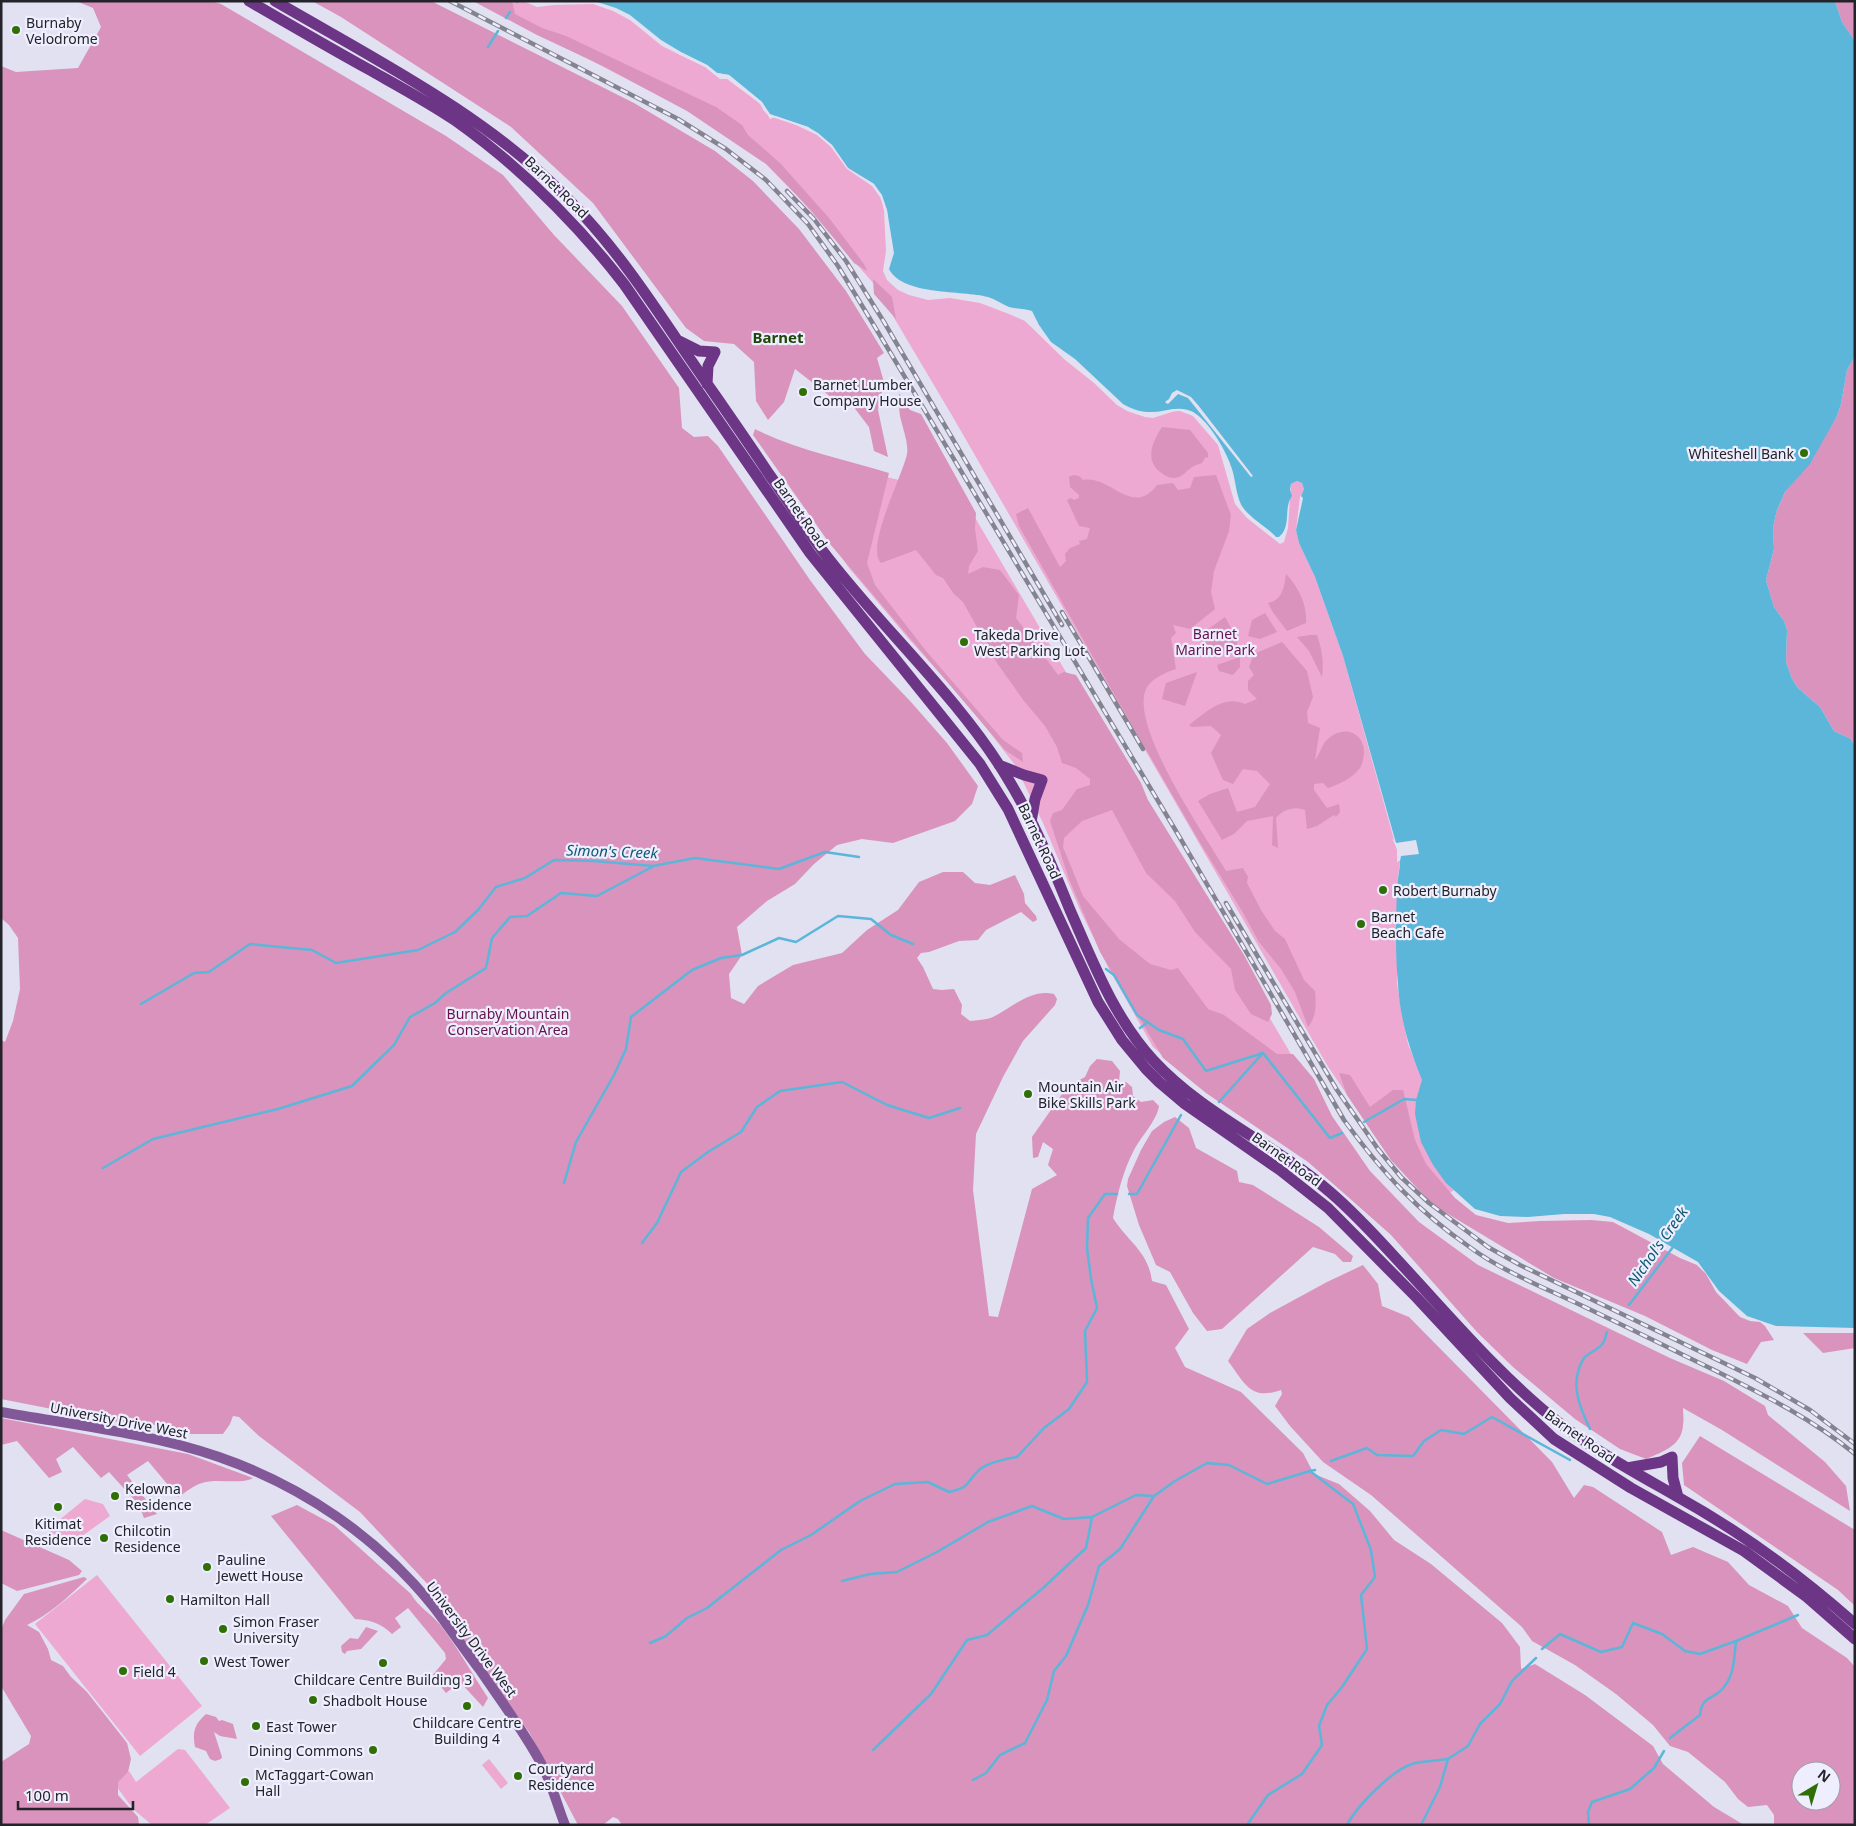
<svg xmlns="http://www.w3.org/2000/svg" width="1856" height="1826" viewBox="0 0 1856 1826" font-family="'Noto Sans',sans-serif">
	<style>
		.green { fill: #eda9d1 }
		.forest { fill: #d993bd; fill-rule: evenodd }
		.water { fill: #5cb6d9 }
		.pier { fill: #e1e1f2 }
		.lines { fill: none; stroke-linecap: round; stroke-linejoin: round }
		.stream { stroke: #5cb6d9; stroke-width: 2.5 }
		.secondary { stroke: #835898; stroke-width: 10 }
		.primary { stroke: #6c3585; stroke-width: 11 }
		.rail-casing { stroke: #848490; stroke-width: 4.5 }
		.rail { stroke: #eef; stroke-width: 2.5; stroke-dasharray: 8; stroke-linecap: butt }
		.poi-dot { fill: #2f6f06; stroke: #eef; stroke-width: 2 }
		.labels { text-anchor: middle; dominant-baseline: central; stroke-width: 4.5; stroke-linejoin: round; paint-order: stroke }
		.poi-label { font-size: 14px; fill: #232329; stroke: #eef; text-anchor: start }
		.street-label { font-size: 14px; fill: #232329; stroke: #eef }
		.park-label { font-size: 14px; fill: #64134c; stroke: #eef }
		.neighbourhood-label { font-size: 15px; font-weight: bold; fill: #1d4607; stroke: #eef }
		.water-label { font-size: 15px; font-style: italic; fill: #0e5971; stroke: #eef }
	</style>
	<rect width="100%" height="100%" fill="#e1e1f2"/>
	<path class="green" d="M477,1H523L537,7L554,5L593,4L613,11L630,20L662,46L705,67L720,79H727L762,105L770,119L775,117L811,129L831,145L872,185L881,196L884,211L886,251L883,271L887,280L898,290L909,295L928,300L950,298L980,303L1009,314L1025,321L1064,359L1094,383L1117,405L1127,411L1145,417L1153,418L1178,410L1193,416L1218,445L1235,504L1247,518L1280,544L1284,542L1288,528L1291,484L1297,481L1302,483L1304,489L1300,497L1296,530L1299,543L1315,577L1343,656L1400,861L1397,886V983L1402,1015L1408,1044L1422,1080L1433,1165L1454,1190L1433,1205L1391,1160L1327,1065L954,419L874,284L764,158L690,112Z
		M947,470L1341,1139L1219,1102L1153,1047L1109,969L1080,910L1043,823L1015,765L970,707L908,638L849,568L782,473L882,476L912,483Z
		M85,1499L103,1504L110,1516L71,1544L47,1530Z
		M97,1575L202,1706L140,1756L35,1624Z
		M178,1749L185,1750L230,1808L205,1825H152L133,1809L114,1783L129,1771L136,1782Z
		M489,1759L508,1783L501,1789L482,1765Z"/>
	<path class="forest" d="M76,1H211L221,4L446,136L503,175L554,235L622,306L679,388L682,428L694,437L708,436L718,446L810,580L865,654L911,702L947,743L978,786L972,804L955,821L893,843L862,839L837,845L814,864L795,884L767,901L737,927L742,955L729,974L731,998L744,1004L758,986L793,965L842,953L867,930L898,910L919,882L943,872H963L975,883L990,885L1015,875L1024,894L1025,903L1036,916L1037,920L1033,922L1021,912L986,930L978,940L959,941L929,952L921,953L917,958L923,967L933,989L942,990L954,989L962,1005L961,1014L970,1021C977,1020 987,1020 993,1017C1011,1008 1032,988 1054,994L1057,999L1055,1005L1023,1041L1003,1077L976,1134L973,1190L989,1316L998,1317L1032,1189L1057,1175L1048,1165L1053,1149L1043,1142L1038,1157L1033,1158L1032,1137L1067,1087L1085,1077L1090,1066L1097,1059L1112,1061L1120,1071L1119,1082H1126L1132,1087L1133,1096L1141,1102L1153,1100L1159,1106C1157,1120 1141,1137 1134,1150C1123,1171 1117,1195 1113,1218C1128,1242 1148,1251 1152,1281L1166,1285L1189,1329L1175,1348L1185,1367L1241,1392L1303,1453L1314,1474L1339,1484L1370,1511L1394,1540L1431,1564L1502,1623L1520,1647L1521,1669L1535,1664L1585,1695L1653,1746L1663,1764L1714,1807L1744,1825H622L618,1819L613,1817L603,1825H578L529,1732L464,1643L436,1593L360,1512L259,1436L239,1417L233,1416L230,1424L223,1434H178L144,1421L118,1422L1,1399V1040L5,1042L13,1021L20,989L18,938L9,925L1,918V66L16,72L78,68L101,27L93,8Z
		M312,1H431L634,103L715,151L753,181L799,229L846,291L884,353L877,358L884,382L878,410L888,457L874,451L869,427L846,397L836,401L795,369L784,402L768,420L756,401L754,362L734,344L704,341L686,328L593,203L511,127L341,17Z
		M473,1H512L515,14L542,28L566,36L716,107L742,125L748,135L781,164L829,218L864,264L867,271L854,263L811,210L766,164L687,111L603,66L537,35Z
		M1835,1H1855V41L1842,22Z
		M873,279L892,297L896,319L874,294Z
		M1855,356V747L1851,739L1834,731L1820,707L1798,688L1792,679L1786,662L1787,630L1784,621L1774,607L1766,580L1774,549L1773,527L1777,510L1785,492L1814,457L1817,449L1837,416L1841,404L1847,370Z
		M899,393L910,410L921,414L976,513L975,529L978,551L969,566L968,574L983,567L1000,570L1019,595L1016,618L1058,675L1064,672L1076,675L1141,783L1148,800L1244,955L1271,1005L1272,1014L1268,1022L1251,1014L1235,990L1231,969L1195,932L1175,901L1146,873L1112,810L1082,821L1064,838L1063,847L1083,896L1119,939L1150,964L1171,970L1178,968L1208,1009L1224,1015L1277,1054H1293L1314,1079L1332,1116L1370,1171L1419,1222L1478,1265L1670,1358L1724,1381L1765,1406L1768,1415L1825,1462L1846,1486L1850,1511L1722,1430L1683,1408C1683,1413 1684,1419 1683,1425C1682,1446 1662,1452 1646,1459L1620,1449L1575,1419L1513,1367L1477,1332L1391,1235L1347,1196L1308,1162L1206,1093L1163,1058L1100,952L1069,879L1050,821L1053,813L1062,810L1077,789L1090,785V779L1076,768L1062,763L1057,747L1045,726L1024,701L997,663L963,602L954,594L943,578L936,575L916,550L881,563C865,547 903,475 907,454C909,444 902,426 900,416C899,409 899,400 899,393Z
		M1162,427L1190,430L1208,453V458L1205,457C1203,465 1200,463 1194,466C1187,469 1183,478 1174,478C1169,478 1164,475 1160,472C1144,459 1153,441 1162,427Z
		M755,429C796,450 844,459 889,473L867,563L875,585L926,651L1003,740L1022,753L1023,762L1005,750L830,544L753,435Z
		M1073,475L1079,476L1083,480C1111,475 1132,518 1157,485L1173,483L1178,490L1190,488L1194,477L1216,475L1231,515L1229,531L1214,571L1211,592L1215,609L1190,629L1173,625L1176,633L1171,638L1176,669C1166,672 1153,678 1147,687C1126,723 1207,838 1226,871L1243,868L1248,877L1247,883L1261,910L1275,931L1285,939L1304,980L1315,991C1316,1004 1317,1016 1308,1027L1295,992L1281,969L1259,942L1242,911L1199,841L1118,701L1019,526L1016,514L1028,508L1060,567L1066,561L1065,554L1070,548L1080,544L1079,541L1087,539L1090,528L1079,526L1067,500L1071,498L1074,500L1079,498V495L1070,487L1069,477Z
		M1286,574C1299,588 1307,604 1306,623L1287,631L1272,611L1268,603C1283,600 1284,587 1286,574Z
		M1265,613L1277,632L1260,639L1248,636L1252,620Z
		M1225,617L1237,639V646L1212,655L1205,641L1207,630Z
		M1310,635H1317C1322,650 1324,661 1322,677L1309,651L1297,637Z
		M1282,642L1307,671L1313,697L1307,712L1308,723L1320,728L1315,760C1321,753 1321,744 1329,738C1347,723 1369,736 1363,760C1362,763 1361,768 1358,770C1352,778 1338,785 1328,788L1323,783L1314,784V790L1327,808L1339,804L1340,812L1336,817L1334,815L1317,826L1307,829L1305,810C1294,806 1284,809 1276,818L1278,848L1272,845L1273,816L1247,821L1234,834L1222,840L1198,801L1210,794L1228,788L1237,812L1255,807L1270,784L1257,771L1243,769L1233,784L1223,780L1211,753L1221,735L1211,726L1192,727L1189,725C1205,713 1224,694 1245,704L1257,699L1248,690V681L1254,675L1249,667L1254,654Z
		M1240,657V667L1233,675L1219,671L1217,665Z
		M1197,672L1185,706L1162,699L1166,683Z
		M1339,1073L1350,1075L1370,1107L1393,1090H1403L1415,1140L1426,1164L1455,1198L1476,1215L1508,1223L1540,1221L1591,1220L1613,1222L1680,1258L1697,1265L1706,1274L1716,1292L1740,1317L1750,1321L1760,1322L1765,1326L1774,1340L1761,1342L1747,1364L1712,1350L1645,1316L1554,1278L1433,1205L1391,1160L1347,1095Z
		M1175,1117L1189,1128L1196,1148L1237,1171L1239,1182L1253,1185L1319,1227L1353,1256L1351,1262H1343L1335,1254L1313,1247L1222,1329L1207,1331L1193,1313L1170,1272L1156,1265L1139,1225L1127,1186L1128,1179L1141,1150L1152,1131L1164,1122Z
		M1363,1265L1378,1284L1382,1306L1409,1317L1552,1462L1574,1498L1584,1485L1593,1487L1662,1532L1671,1555L1693,1547L1728,1562L1749,1585L1788,1606L1802,1628L1847,1658L1855,1667V1825H1774V1815L1767,1805L1748,1807L1738,1799L1725,1782L1688,1752L1670,1746L1653,1725L1616,1694L1575,1665L1532,1641L1522,1627L1371,1495L1323,1462L1290,1426L1275,1406L1282,1394L1281,1390C1250,1401 1245,1383 1228,1361L1247,1329L1270,1313L1327,1282ZM1801,1771H1831V1801H1801Z
		M1803,1333H1855V1348L1823,1353Z
		M1,1418L188,1454L253,1478C241,1485 217,1478 202,1483C194,1485 185,1493 178,1497L148,1461L127,1475L157,1514L144,1518L139,1505L109,1472L101,1478L73,1447L56,1459L62,1472L49,1478L17,1441L1,1445Z
		M1700,1436L1855,1530V1606L1838,1590L1684,1485L1682,1463Z
		M297,1505L334,1525L411,1594C419,1608 432,1614 442,1627C459,1650 473,1675 488,1698L483,1707L460,1682L446,1693L432,1676L446,1659L445,1653L408,1608L395,1618L401,1627L392,1634C381,1623 370,1620 355,1619L271,1516Z
		M1,1530L69,1560L82,1571L79,1575L17,1591L1,1583Z
		M84,1577L87,1579C69,1596 49,1615 27,1625L39,1632L48,1649L51,1660L63,1666L71,1677L87,1692L127,1743L131,1759L128,1772L118,1782V1795L138,1817L139,1825H1V1762L29,1744L31,1736L1,1686V1630L5,1620L24,1594Z
		M366,1627L378,1631L361,1649L347,1651L345,1654L342,1652L341,1646L350,1638L358,1639Z
		M206,1714L216,1717L219,1721L222,1720L233,1724L237,1739L220,1736L214,1732L222,1757L221,1759L215,1761L210,1759L206,1751L195,1747C192,1731 195,1724 206,1714Z"/>
	<path class="water" d="M594,1H1835L1842,22L1855,41V356L1847,370L1841,404L1837,416L1810,464L1785,492L1777,510L1773,527L1774,549L1766,580L1774,607L1784,621L1787,630L1786,662L1792,679L1798,688L1820,707L1834,731L1851,739L1855,747V1328L1776,1326L1747,1316L1719,1291L1698,1262L1649,1234L1610,1217L1594,1214H1564L1528,1217L1500,1216L1475,1209L1446,1183L1433,1165L1421,1142L1415,1114L1416,1100L1422,1080C1409,1048 1400,1019 1398,984C1395,952 1396,919 1397,888C1398,873 1404,856 1396,843L1343,656L1315,577L1299,543L1296,530L1303,498L1301,496L1304,489L1302,483L1297,481L1291,484L1290,490L1292,496C1283,508 1292,526 1279,537H1276C1267,527 1253,520 1244,509C1236,499 1236,481 1232,469C1227,452 1209,421 1193,412C1178,404 1163,413 1148,412C1139,412 1130,408 1123,404L1075,359L1051,342L1039,325L1032,311C1025,309 1017,309 1009,307C1002,304 995,299 988,297C962,290 903,296 889,269L894,253L887,210L874,184L848,168L832,145L808,127L770,114L762,102L729,75L717,73L707,65L681,52L661,40L630,15L616,8Z"/>
	<path class="pier" d="M653,37L663,44L707,65L717,73L729,75L762,102L769,116L764,111L760,104L728,77L715,75L706,67L680,55L660,43Z
		M775,116L808,127L818,133L832,145L848,168L874,184L882,195L887,210L890,241L885,211L880,197L872,186L847,169L831,147L817,135L796,125L772,117Z
		M1177,390L1191,397L1198,405L1253,476L1251,477L1188,398L1178,394L1168,404L1166,403L1165,402L1169,399L1172,393Z
		M1174,409L1193,412L1220,445L1225,458L1220,447L1202,424L1192,415L1180,411L1162,412Z
		M1392,838L1396,843L1416,840L1419,854L1401,856L1400,861H1398L1397,863V849Z"/>
	<g class="lines">
		<path class="stream" d="M517,2V1
			M506,18L510,12
			M488,47L498,31
			M1106,969L1114,975L1137,1015L1159,1030L1183,1039L1206,1071L1263,1053
			M141,1004L194,973L209,972L250,944L312,950L336,963L418,950L455,932L478,910L496,887L525,878L554,860L594,861L653,866L695,858L779,869L825,852L859,857
			M1140,1028L1148,1022
			M1263,1053L1330,1138L1342,1133
			M1219,1102L1262,1054
			M1364,1122L1404,1099L1417,1100
			M103,1168L153,1139L278,1109L352,1086L394,1045L410,1017L435,1003L446,993L486,968L492,938L510,917L527,916L561,893L597,896L652,867
			M564,1183L576,1142L614,1075L626,1049L631,1017L692,970L721,958L742,955L779,938L796,942L838,916L871,919L891,935L913,944
			M1129,1194H1137L1181,1115
			M642,1243L657,1223L681,1172L708,1152L741,1132L757,1107L780,1091L842,1082L887,1105L929,1118L960,1108
			M1629,1305L1673,1247
			M1590,1429C1579,1406 1569,1382 1584,1358C1589,1352 1599,1350 1603,1343C1605,1340 1606,1335 1607,1332
			M1331,1461L1367,1448L1377,1455L1413,1456L1424,1441L1441,1430L1464,1434L1492,1417L1570,1460
			M842,1581L870,1574L897,1572L937,1552L988,1522L1032,1506L1064,1519L1092,1517L1136,1495L1154,1496L1175,1481L1207,1463L1229,1465L1267,1484L1310,1471
			M650,1643L666,1636L687,1618L707,1608L781,1550L811,1535L860,1501L895,1484L928,1482L949,1492C973,1486 964,1484 979,1470C988,1462 1005,1459 1017,1457L1044,1428L1069,1409L1087,1382L1085,1331L1097,1308L1091,1279L1087,1248L1088,1218L1105,1194H1117
			M1542,1649L1560,1634L1601,1652L1622,1647L1633,1623L1662,1634L1685,1651L1700,1654L1736,1641
			M1670,1738L1700,1715C1702,1694 1715,1700 1724,1687C1735,1673 1734,1657 1736,1641L1798,1615
			M873,1750L931,1694L967,1640L987,1635L1043,1588L1086,1548L1092,1517
			M973,1780L986,1773L1000,1755L1025,1743L1047,1700L1054,1671L1066,1656L1088,1605L1099,1566L1120,1549L1154,1496
			M1247,1825L1268,1795L1302,1774L1322,1745L1319,1726L1327,1705L1342,1687L1367,1649L1361,1595L1375,1577L1371,1550L1353,1504L1310,1471L1315,1470
			M1347,1825C1356,1807 1392,1770 1412,1764C1423,1761 1436,1761 1447,1759
			M1421,1825L1440,1787L1448,1759L1468,1746L1480,1724L1500,1704L1512,1681L1536,1658
			M1589,1825L1588,1812L1592,1802L1630,1789L1654,1768L1664,1751"/>
		<path class="secondary" d="M1,1412C74,1425 149,1433 219,1457C303,1486 377,1537 433,1606C449,1627 464,1649 480,1670C501,1701 524,1731 542,1765C552,1784 557,1805 565,1825"/>
		<path class="primary" d="M249,1C289,24 328,47 368,69C398,86 428,102 456,121C522,168 575,221 624,284L810,553L980,764L1008,809L1098,1002L1122,1040L1146,1069L1159,1082L1185,1104L1280,1170L1328,1208L1417,1298L1510,1398L1554,1439L1631,1488L1744,1551L1807,1597L1855,1639
			M275,1C378,61 488,116 571,202C615,247 649,298 684,350C712,391 741,432 769,474C787,499 803,525 822,550C880,627 954,692 1005,774C1032,817 1051,863 1070,910C1093,962 1114,1018 1154,1061C1204,1115 1275,1144 1330,1192C1357,1215 1380,1241 1403,1266C1452,1319 1502,1378 1558,1422C1595,1451 1636,1473 1676,1496C1741,1532 1800,1575 1855,1624
			M679,341L699,351L715,352
			M707,384L708,366L715,352
			M999,765L1024,775L1042,780L1035,799L1031,822
			M1627,1468L1661,1462L1672,1457L1673,1478L1678,1497"/>
		<g class="rail-casing">
			<path id="rail" d="M450,1L678,119L726,149L766,180L808,224L838,266L875,327L1176,831L1344,1120C1382,1172 1417,1211 1471,1248C1501,1270 1538,1285 1572,1301C1619,1323 1665,1346 1712,1369C1762,1394 1811,1418 1855,1454
				M787,191L814,219L846,261L884,322L1062,625
				M1062,612L1143,749
				M1226,903L1337,1090L1378,1149L1401,1177L1429,1203L1488,1247L1520,1265L1755,1378L1810,1410L1855,1444"/>
		</g>
		<use href="#rail" class="rail"/>
	</g>
	<g class="poi-dot">
		<circle cx="16" cy="30" r="5"/>
		<circle cx="803" cy="392" r="5"/>
		<circle cx="1804" cy="453" r="5"/>
		<circle cx="964" cy="642" r="5"/>
		<circle cx="1383" cy="890" r="5"/>
		<circle cx="1361" cy="924" r="5"/>
		<circle cx="1028" cy="1094" r="5"/>
		<circle cx="115" cy="1496" r="5"/>
		<circle cx="58" cy="1507" r="5"/>
		<circle cx="104" cy="1538" r="5"/>
		<circle cx="207" cy="1567" r="5"/>
		<circle cx="170" cy="1599" r="5"/>
		<circle cx="223" cy="1629" r="5"/>
		<circle cx="204" cy="1661" r="5"/>
		<circle cx="383" cy="1663" r="5"/>
		<circle cx="123" cy="1671" r="5"/>
		<circle cx="313" cy="1700" r="5"/>
		<circle cx="467" cy="1706" r="5"/>
		<circle cx="256" cy="1726" r="5"/>
		<circle cx="373" cy="1750" r="5"/>
		<circle cx="518" cy="1776" r="5"/>
		<circle cx="245" cy="1782" r="5"/>
	</g>
	<g class="labels">
		<g class="poi-label">
			<text x="26" y="22">Burnaby<tspan x="26" dy="16">Velodrome</tspan></text>
			<text x="813" y="384">Barnet Lumber<tspan x="813" dy="16">Company House</tspan></text>
			<text x="1794" y="453" text-anchor="end">Whiteshell Bank</text>
			<text x="974" y="634">Takeda Drive<tspan x="974" dy="16">West Parking Lot</tspan></text>
			<text x="1393" y="890">Robert Burnaby</text>
			<text x="1371" y="916">Barnet<tspan x="1371" dy="16">Beach Cafe</tspan></text>
			<text x="1038" y="1086">Mountain Air<tspan x="1038" dy="16">Bike Skills Park</tspan></text>
			<text x="125" y="1488">Kelowna<tspan x="125" dy="16">Residence</tspan></text>
			<text x="58" y="1523" text-anchor="middle">Kitimat<tspan x="58" dy="16">Residence</tspan></text>
			<text x="114" y="1530">Chilcotin<tspan x="114" dy="16">Residence</tspan></text>
			<text x="217" y="1559">Pauline<tspan x="217" dy="16">Jewett House</tspan></text>
			<text x="180" y="1599">Hamilton Hall</text>
			<text x="233" y="1621">Simon Fraser<tspan x="233" dy="16">University</tspan></text>
			<text x="214" y="1661">West Tower</text>
			<text x="133" y="1671">Field 4</text>
			<text x="383" y="1679" text-anchor="middle">Childcare Centre Building 3</text>
			<text x="323" y="1700">Shadbolt House</text>
			<text x="467" y="1722" text-anchor="middle">Childcare Centre<tspan x="467" dy="16">Building 4</tspan></text>
			<text x="266" y="1726">East Tower</text>
			<text x="363" y="1750" text-anchor="end">Dining Commons</text>
			<text x="528" y="1768">Courtyard<tspan x="528" dy="16">Residence</tspan></text>
			<text x="255" y="1774">McTaggart-Cowan<tspan x="255" dy="16">Hall</tspan></text>
		</g>
		<g class="street-label">
			<text transform="translate(557 187) rotate(44)">Barnet Road</text>
			<text transform="translate(801 513) rotate(55)">Barnet Road</text>
			<text transform="translate(1040 841) rotate(65)">Barnet Road</text>
			<text transform="translate(1287 1159) rotate(36)">Barnet Road</text>
			<text transform="translate(119 1420) rotate(11)">University Drive West</text>
			<text transform="translate(1580 1436) rotate(35)">Barnet Road</text>
			<text transform="translate(472 1639) rotate(53)">University Drive West</text>
		</g>
		<g class="park-label">
			<text x="1215" y="633">Barnet<tspan x="1215" dy="16">Marine Park</tspan></text>
			<text x="508" y="1013">Burnaby Mountain<tspan x="508" dy="16">Conservation Area</tspan></text>
		</g>
		<g class="neighbourhood-label">
			<text x="778" y="337">Barnet</text>
		</g>
		<g class="water-label">
			<text transform="translate(612 851) rotate(2)">Simon's Creek</text>
			<text transform="translate(1657 1246) rotate(-55)">Nichol's Creek</text>
		</g>
	</g>
	<rect width="1856" height="1826" fill="none" stroke="#232329" stroke-width="5"/>
	<g transform="translate(1816 1786) rotate(38)"><circle r="24" fill="#eeeeff" stroke="#9d9da9"/>
	<path d="M0-4L9 19L0 12L-9 19Z" fill="#2f6f06"/>
	<text y="-8" font-size="14" font-weight="bold" text-anchor="middle" fill="#232329">N</text>
	</g>
	<path d="M18 1801v8h115v-8" fill="none" stroke="#232329" stroke-width="2.5"/>
	<text x="25" y="1801" font-size="15" fill="#232329" stroke="#eeeeff" stroke-width="4" paint-order="stroke">100 m</text>
</svg>
